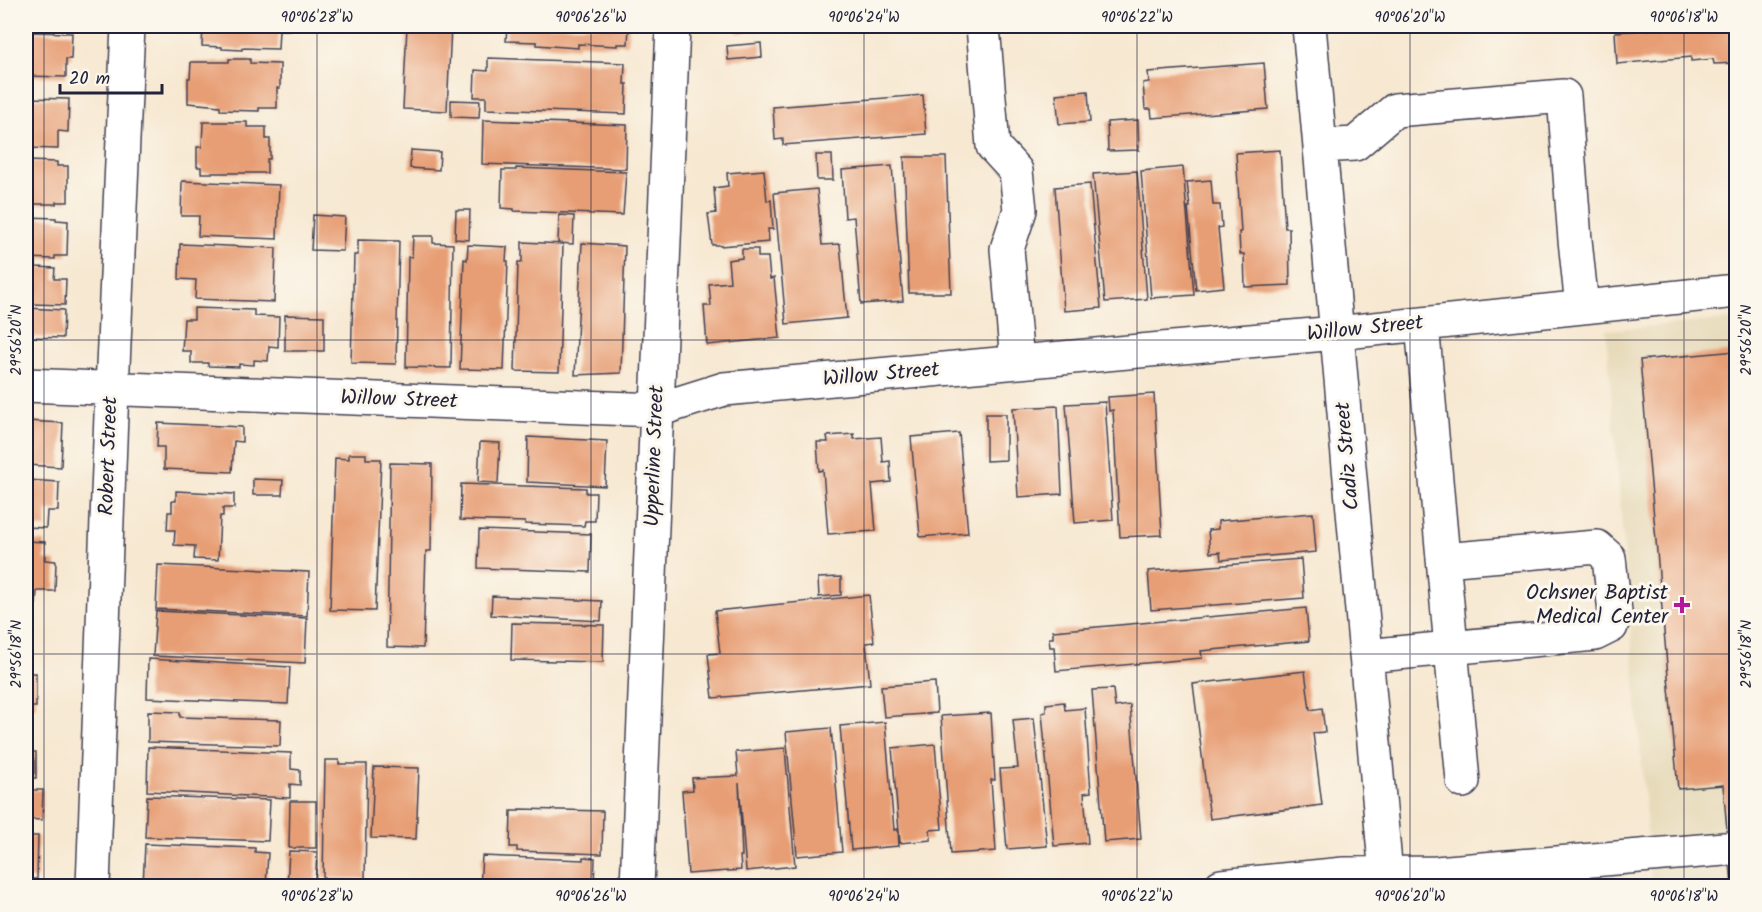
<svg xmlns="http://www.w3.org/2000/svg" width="1762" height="912" viewBox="0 0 1762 912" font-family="Kalam,sans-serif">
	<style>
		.built { fill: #e7daba }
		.building { fill: #e79e75 }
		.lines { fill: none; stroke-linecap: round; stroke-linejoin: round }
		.minor-casing { stroke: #424052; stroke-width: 36 }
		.minor { stroke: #fff; stroke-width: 33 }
		.ticks { fill: none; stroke: #22223b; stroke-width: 1.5; stroke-opacity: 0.45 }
		.poi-dot { fill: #b5179e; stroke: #fbf7ec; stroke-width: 2 }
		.labels { text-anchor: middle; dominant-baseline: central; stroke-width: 6; stroke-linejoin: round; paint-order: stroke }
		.street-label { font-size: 21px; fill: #22223b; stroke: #fbf7ec }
		.poi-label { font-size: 21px; fill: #22223b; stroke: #fbf7ec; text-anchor: end }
		.neatline { fill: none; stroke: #22223b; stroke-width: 2 }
		.ticks-label { font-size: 15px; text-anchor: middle; fill: #22223b }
	</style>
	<rect width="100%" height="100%" fill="#fbf7ec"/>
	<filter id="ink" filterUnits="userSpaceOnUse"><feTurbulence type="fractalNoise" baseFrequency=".0167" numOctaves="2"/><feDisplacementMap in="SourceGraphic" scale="12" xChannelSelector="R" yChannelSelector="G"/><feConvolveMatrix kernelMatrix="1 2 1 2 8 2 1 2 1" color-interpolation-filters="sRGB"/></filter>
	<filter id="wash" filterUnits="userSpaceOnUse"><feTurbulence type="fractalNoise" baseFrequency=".008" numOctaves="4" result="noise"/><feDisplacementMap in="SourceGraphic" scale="24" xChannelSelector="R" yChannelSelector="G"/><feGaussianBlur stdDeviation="1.35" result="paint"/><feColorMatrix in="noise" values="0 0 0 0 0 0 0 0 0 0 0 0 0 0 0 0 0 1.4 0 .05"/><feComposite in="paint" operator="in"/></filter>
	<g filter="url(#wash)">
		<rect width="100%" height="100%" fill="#f7e8d1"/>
		<path class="built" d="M1736,319V886H1584L1651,879L1606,330Z"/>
		<g id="blocks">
			<path class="building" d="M203,26H290V30H279L278,49L242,48V50L222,49V47L202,46Z
				M407,26H451L447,111L403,109Z
				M507,26H629L628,44H617V46L578,44V48L537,45V42L506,41Z
				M737,26H789V28L737,33Z
				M1668,26H1736V63L1714,64L1713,59L1691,61V57L1617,64L1615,32L1668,28Z
				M26,32L72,33L71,59H66V77L26,76Z
				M761,43L762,57L728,60L727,46Z
				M488,58L625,63L624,84H627L626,114L486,109V97H474L475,70L488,71Z
				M229,59H250V63L280,64V88H277V108H259V111L220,110V106L188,103V78H190L191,62H229Z
				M1264,63L1268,109L1152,118L1151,109H1145L1143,83L1149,82L1148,72Z
				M1088,91L1090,122L1059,124L1056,94Z
				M923,95L926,134L783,145V139L775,140L773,107Z
				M26,98L69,99L68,132L58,131V149L26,148Z
				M451,100L480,101L479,118L451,117Z
				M483,120L627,125L626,169L482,164Z
				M1138,120L1139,150L1108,151L1107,122Z
				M203,122H247V127H266V139H270V159H267V173H201V167H197V147H202Z
				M411,150L440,152L439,170L410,168Z
				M1280,150L1285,228H1289L1290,285L1245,287L1244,254H1240L1239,232H1241L1236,153Z
				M816,155H832L833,180H817Z
				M904,157H946L951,293H909Z
				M26,161L57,162V166H68V202H56V204H26Z
				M892,166L903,301L861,304L854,217L845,218L842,170Z
				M1183,167L1194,295L1151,298L1141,171Z
				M516,168L626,172L623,215L514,211V209L501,208L502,170H516Z
				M764,170L767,201L771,200L773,229H768L769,242L720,246L719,245H712L708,214L716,213L714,188L728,186L727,173Z
				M1137,171L1147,299L1105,302L1093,174Z
				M1211,180L1213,205H1220L1222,227L1218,228L1224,287L1196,290L1188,207H1190L1187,182Z
				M182,181L279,185L277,239L198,236L199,216H181Z
				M1090,184L1101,308L1064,311L1055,187Z
				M817,189L822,245L840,244L847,318L786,324L774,193Z
				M456,210H470L469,240L455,239Z
				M313,215L345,217L343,251L311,250Z
				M559,215L574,216L573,244L558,243Z
				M26,217L56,218V220L68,221L67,256H55V259L26,258Z
				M413,236H433V243L453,244L451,368L406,367L408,257H412Z
				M358,240L399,241L396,364L351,363L354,255H358Z
				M522,242L563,244L559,372L515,371L518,262H522Z
				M582,243L625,246L621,373L575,375Z
				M180,244L276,248L274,302L195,299L196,280L179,279Z
				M468,245L507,247L506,261H508L504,370L460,369L464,259L467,260Z
				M742,249H758V257H768L770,279L774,278L780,338L707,345L704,306H711L709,284L730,282L728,260L742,258Z
				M26,261H36V267L55,268L54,279H66L65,305L32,304V306H26Z
				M26,308L64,310L63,338L26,337Z
				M194,308L254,310V316L279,317L278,347L269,346L268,361L254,360V365L239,364V367L208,366V363H191V351H182L184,319H194Z
				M285,315L324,316V351H285Z
				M1736,351V886H1732L1723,785L1678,789L1640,360Z
				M1154,394L1162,535L1120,537L1113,410L1109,411L1108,397Z
				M1105,402L1113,520L1075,523L1066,404Z
				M1058,406L1062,494L1018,497L1013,408Z
				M986,414H1006V460L986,461Z
				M26,421L63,423L61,467L26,465Z
				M158,423L242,427V442L234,441L232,472L164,469V447H157Z
				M959,433L968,533L920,537L911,437Z
				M854,434V439L881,437L883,462L890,461L891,482L872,484L876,531L828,534L823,470L819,471L817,442H828L827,436Z
				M528,437L607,441L605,486L527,482Z
				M480,442L500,443L498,483L478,482Z
				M349,454H366V459H381L375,611L330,610L335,458L349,459Z
				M390,463L432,464L431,551H426L423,648L387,647Z
				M253,479L283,480L282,495H253Z
				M26,480L59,482L58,511H47L46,528L26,527Z
				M461,484L586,488V493H596L595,521H585L584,526L525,524V522L460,520Z
				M176,491L234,494V508H223V516H220L218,560L194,559L195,546L174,545L175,530H167L168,512H172V501H176Z
				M1313,513L1316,552L1221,560L1220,552L1210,553L1208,530L1218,529V521Z
				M479,530L591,534L590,572L478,568Z
				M26,541L45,542V560L56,561L55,591H37L36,604L26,603Z
				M1301,559L1304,598L1151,610L1148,571Z
				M158,565L309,572L307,616L156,609Z
				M841,577V595L819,597L818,578Z
				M869,595L874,642L866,643L870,684L713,698L708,654L720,653L715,611Z
				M492,596L602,601L601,621L491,615Z
				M1306,608L1309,641L1201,651L1202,658L1056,671L1054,647H1050L1049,638H1053V631Z
				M156,611L307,618L305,663L153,656Z
				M512,623L604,625L603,662L511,660Z
				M148,659L290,667L288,704L147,698Z
				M1305,671L1310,710L1322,708L1325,732L1313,733L1322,805L1210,819L1193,684Z
				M26,673H36V707H29V726H26Z
				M935,682L937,713L884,717L881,686Z
				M1113,689L1115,707L1130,705L1141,839L1104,842L1092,690Z
				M1064,702L1065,710L1085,708L1091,792L1084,793L1088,843L1054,846L1042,713L1046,712V704Z
				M148,711L180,712V717L281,720L280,746L148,742Z
				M991,713L995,780H991L996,851L951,854L941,716Z
				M1034,718L1047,846L1007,849L1000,769L1018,768L1013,720Z
				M885,722L894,830L898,829L899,846L851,850L840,726Z
				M831,728L842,852L797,856L786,732Z
				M935,744L942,829L930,830L931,840L900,843L892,748Z
				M148,747L291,753V769L300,770V785L290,784V798L147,791Z
				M785,748L795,866L746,871L739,783L742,856H740L741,870L688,874L682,791L693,790L692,778L738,776L736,752Z
				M26,752H36V778H26Z
				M325,760H339V764H367L365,879L323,878Z
				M374,767L419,768L416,839L371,838Z
				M26,790H43L42,820L26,819Z
				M147,796L270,800L268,841L145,837Z
				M290,801H316V848H289Z
				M519,809L603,811L602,854L517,851V847H510L511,811H519Z
				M26,836H38L37,879H26Z
				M145,844L255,848V852L268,853L266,886H143Z
				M289,851L317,852L315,886H287Z
				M482,856L583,860V857L595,858L594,886H480Z"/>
		</g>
	</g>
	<g filter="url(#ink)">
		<use href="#blocks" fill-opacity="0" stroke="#424052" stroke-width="1.5"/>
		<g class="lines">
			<g class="minor-casing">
				<path id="minor" d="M983,26L993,146L1016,171L1020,210L1007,249L1017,362
					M1309,26L1387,886
					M1320,146L1355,144L1395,110L1564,96L1575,240L1582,307
					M1422,324L1463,781
					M26,385L657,410L724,389L1336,333L1736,291
					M1366,656L1595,634L1611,626L1615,612L1609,558L1597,547L1443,560
					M93,886L112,389L128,26
					M637,886L673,26
					M1221,886L1344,874L1436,873L1736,848"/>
			</g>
			<use href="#minor" class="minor"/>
		</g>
	</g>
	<path class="ticks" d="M26,26H1736M44,26V886M317,26V886M591,26V886M864,26V886M1137,26V886M1410,26V886M1684,26V886M26,340H1736M26,654H1736"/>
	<path class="poi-dot" d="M1679 596h6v6h6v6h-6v6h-6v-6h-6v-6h6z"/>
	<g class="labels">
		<g class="street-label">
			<text transform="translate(1365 329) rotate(-6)">Willow Street</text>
			<text transform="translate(881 375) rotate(-5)">Willow Street</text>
			<text transform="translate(399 400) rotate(2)">Willow Street</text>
			<text transform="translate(109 456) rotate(-88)">Robert Street</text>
			<text transform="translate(655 456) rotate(-88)">Upperline Street</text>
			<text transform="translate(1348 456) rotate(-95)">Cadiz Street</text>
		</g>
		<g class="poi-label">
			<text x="1668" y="593">Ochsner Baptist<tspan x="1668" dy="24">Medical Center</tspan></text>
		</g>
	</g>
	<rect width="1762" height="912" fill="none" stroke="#fbf7ec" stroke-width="66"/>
	<path d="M60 84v9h102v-9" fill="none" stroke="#22223b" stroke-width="3"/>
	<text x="69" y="84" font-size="18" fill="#22223b" stroke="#fbf7ec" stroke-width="4.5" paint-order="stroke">20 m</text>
	<rect x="33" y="33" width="1696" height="846" class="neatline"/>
	<g class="ticks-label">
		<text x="317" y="22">90°06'28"W</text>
		<text x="591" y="22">90°06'26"W</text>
		<text x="864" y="22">90°06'24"W</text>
		<text x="1137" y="22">90°06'22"W</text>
		<text x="1410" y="22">90°06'20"W</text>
		<text x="1684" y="22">90°06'18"W</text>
		<text transform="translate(16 340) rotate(-90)" y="5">29°56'20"N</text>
		<text transform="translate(1746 340) rotate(-90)" y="5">29°56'20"N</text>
		<text transform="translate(16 654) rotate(-90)" y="5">29°56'18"N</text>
		<text transform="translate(1746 654) rotate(-90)" y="5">29°56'18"N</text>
		<text x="317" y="901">90°06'28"W</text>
		<text x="591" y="901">90°06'26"W</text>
		<text x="864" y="901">90°06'24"W</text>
		<text x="1137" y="901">90°06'22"W</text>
		<text x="1410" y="901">90°06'20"W</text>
		<text x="1684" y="901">90°06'18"W</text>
	</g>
</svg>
